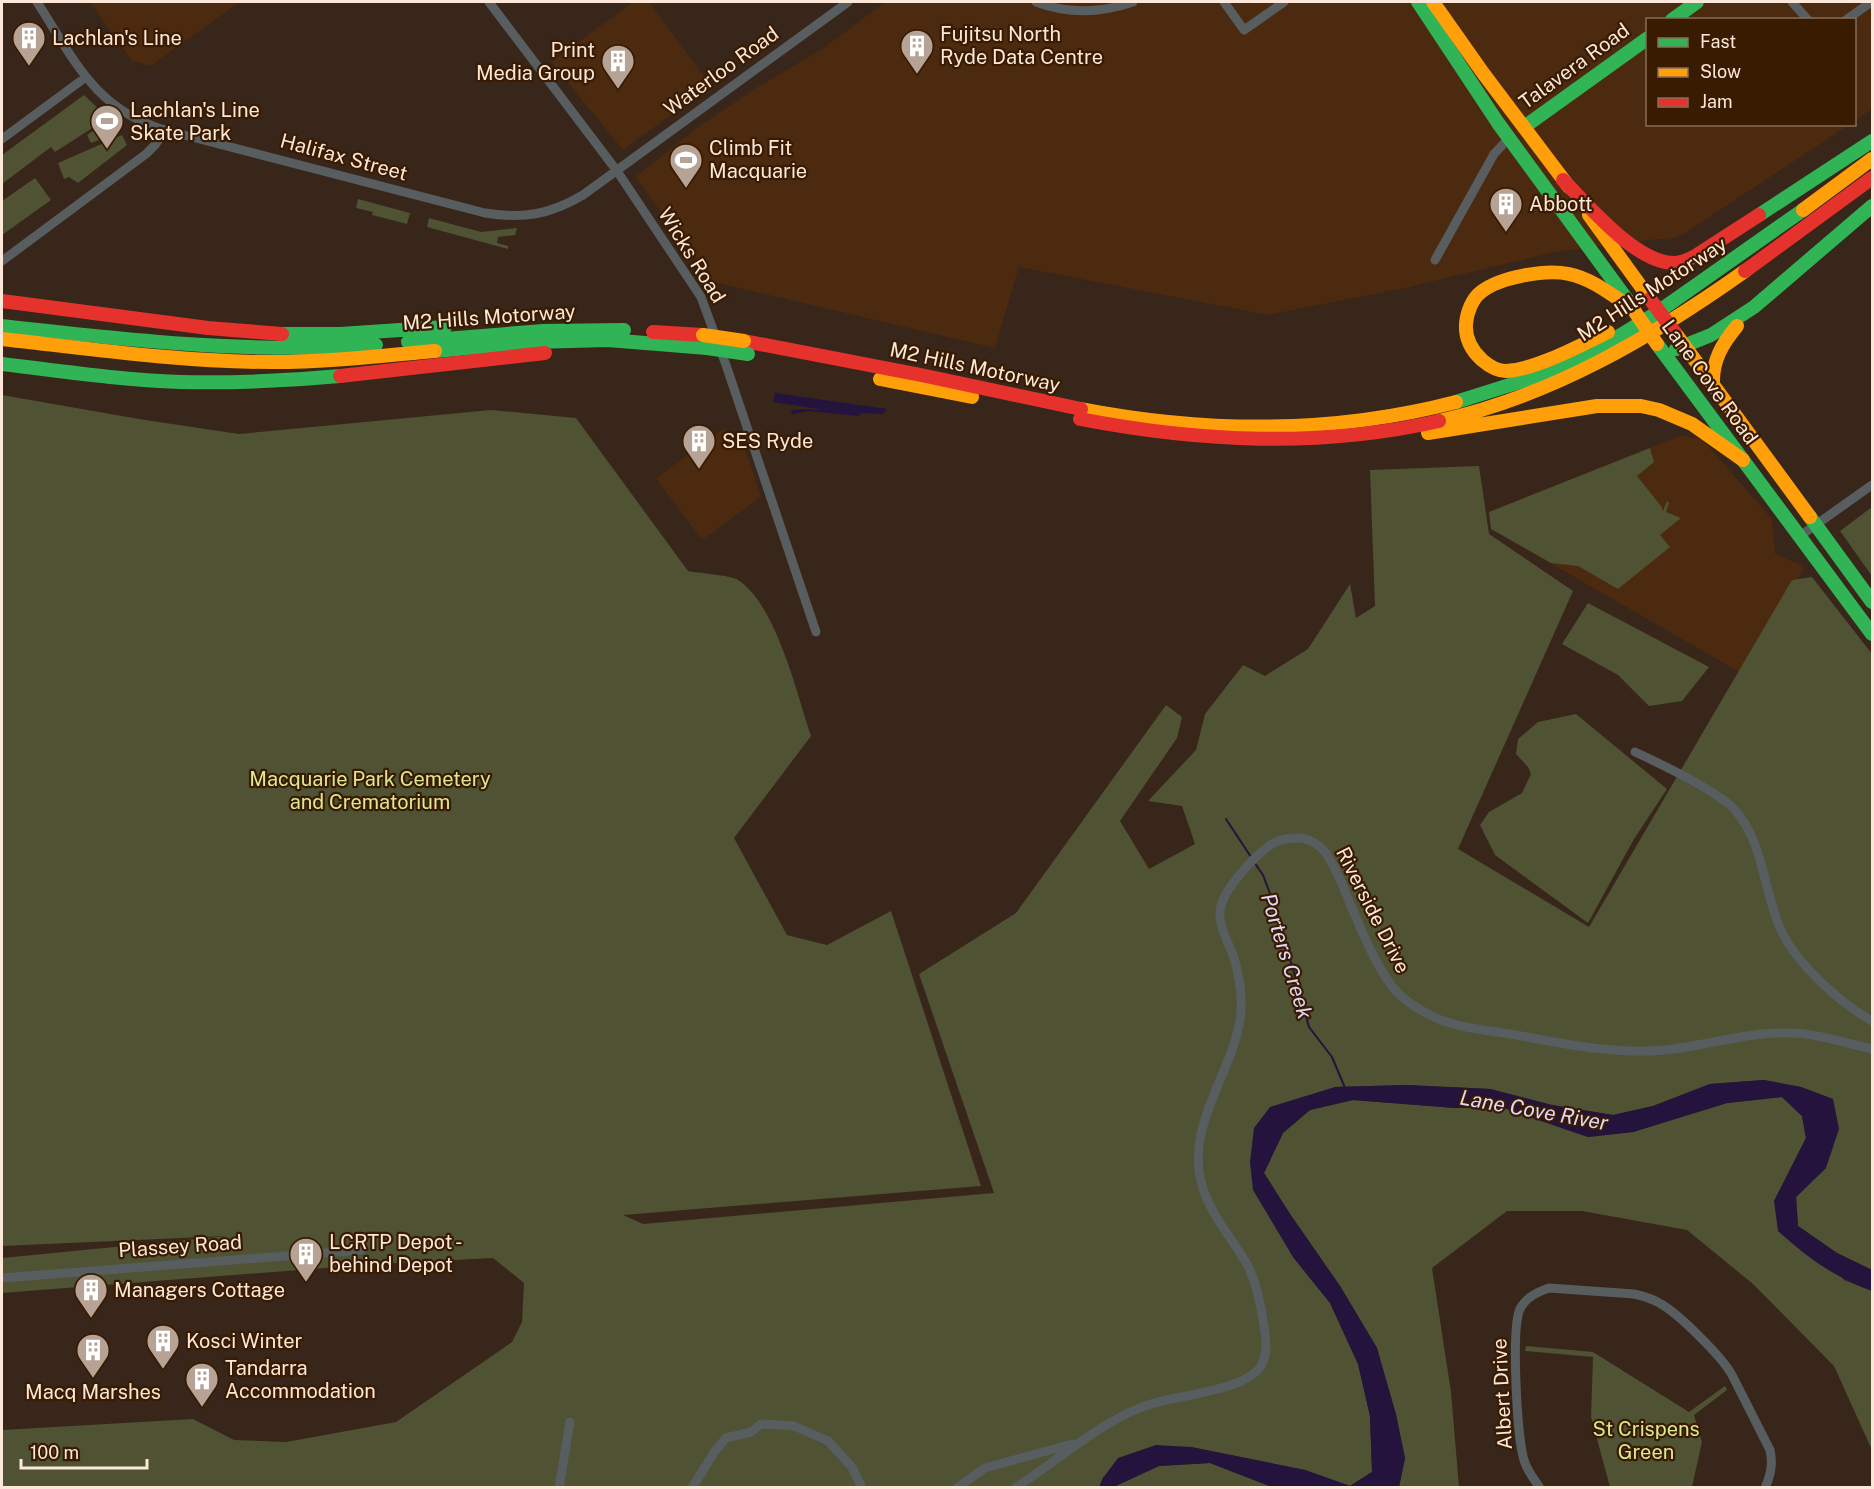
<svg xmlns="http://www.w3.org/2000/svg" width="1874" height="1489" viewBox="0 0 1874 1489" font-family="'Public Sans',sans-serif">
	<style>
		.built { fill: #4b2a0f }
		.green { fill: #4f5233 }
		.water { fill: #24133c }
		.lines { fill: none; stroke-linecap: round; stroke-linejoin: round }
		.stream { stroke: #24133c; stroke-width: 2 }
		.street { stroke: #585d60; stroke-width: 9 }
		.fast { stroke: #30b455; stroke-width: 14 }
		.slow { stroke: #ff9f0a; stroke-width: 14 }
		.jam { stroke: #e5322d; stroke-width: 14 }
		.fast-bridge { stroke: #30b455; stroke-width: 14 }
		.slow-bridge { stroke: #ff9f0a; stroke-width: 14 }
		.jam-bridge { stroke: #e5322d; stroke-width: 14 }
		.labels { text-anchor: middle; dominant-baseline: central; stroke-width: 4.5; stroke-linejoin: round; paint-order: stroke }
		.poi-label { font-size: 20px; fill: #fce7d8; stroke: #391b02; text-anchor: start }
		.street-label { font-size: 20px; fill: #fce7d8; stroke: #391b02 }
		.park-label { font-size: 20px; fill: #dbea90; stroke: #391b02 }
		.water-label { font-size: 21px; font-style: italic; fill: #e0d8f9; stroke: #391b02 }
	</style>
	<rect width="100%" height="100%" fill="#372619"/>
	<path class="built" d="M90,2H240L150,66L131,60Z
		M633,2H649L711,86L623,150L551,62Z
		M885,2H1872V109L1855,121L1854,20H1648V124L1849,125L1682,235L1668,240L1657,239L1551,253L1405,288L1268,315L1019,267L995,348L713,282L635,177L701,125L756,88L825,47Z
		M725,428L746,451L761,497L702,540L656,478Z
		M1683,435L1703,440L1772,519L1775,554L1801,565L1804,569L1739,672L1491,529L1489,512Z"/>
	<path class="green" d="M84,95L108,118L55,152L51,147L2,184V155Z
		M111,118L121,124V132L91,143L87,135Z
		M122,135L127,145L78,183L69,177L64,179L58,163Z
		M35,178L51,200L2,235V201Z
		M358,199L410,213L407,224L372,215L373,212L356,208Z
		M429,218L481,232L517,228L515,235L498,237L497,243L508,246V249L427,227Z
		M2,395L139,419L239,434L491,410L576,418L688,571C698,573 730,575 738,580C776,604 797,694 811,736L734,838L787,935L827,945L891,911L981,1186L623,1215L643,1224L994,1193L919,974L1016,913L1166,705L1182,717L1177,738L1120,821L1149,869L1195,844L1182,806L1148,801L1196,750L1205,714L1243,665L1265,676L1308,649L1350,584L1356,618L1375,606L1370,470L1479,466L1489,534L1573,591L1458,849L1589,927L1792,580L1812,577L1872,654V1270L1837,1253L1798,1226L1796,1197L1826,1168L1833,1099L1801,1087L1764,1080L1710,1084L1653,1106L1613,1115L1552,1105L1490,1089L1407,1085L1335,1087L1250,1162L1293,1257L1330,1303L1358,1364L1370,1416L1372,1472L1350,1486L1305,1470L1191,1447L1103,1478L1099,1488L2,1487V1430L193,1419L234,1440L286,1442L396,1422L512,1342L522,1322L524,1283L493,1258L377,1264L2,1293V1258L227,1236L2,1246Z
		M1650,448L1654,462L1637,476L1661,506L1663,511L1667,501L1669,503L1666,512L1681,518L1660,535L1670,547L1618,589L1578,566L1551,563L1491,529L1489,512Z
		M1872,507V576L1840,531Z
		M1588,603L1709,667L1682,701L1649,706L1618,675L1562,644Z
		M1576,714L1667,789L1634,839L1588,923L1495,855L1480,825L1489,812L1522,793L1531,774L1528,767L1516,754L1518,739L1538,722Z
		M1782,1097L1802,1116L1806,1138L1774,1201L1844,1280L1872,1291V1450L1834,1366L1753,1284L1687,1230L1582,1211H1507L1432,1268L1451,1392L1459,1487H1399L1405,1458L1377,1348L1340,1286L1290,1214L1264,1173L1283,1133L1310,1110L1353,1100L1455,1108H1504L1588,1137L1633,1132L1727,1103Z
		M1526,1346L1593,1352L1689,1412L1725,1386L1727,1390L1694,1415L1702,1442L1692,1487H1610L1591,1417L1593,1357L1525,1351Z
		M1210,1463L1272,1487L1116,1488L1117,1485L1159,1466Z"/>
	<path class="water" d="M775,393L887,409L883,414L862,413L858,416L809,411L792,414L791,410L808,409L819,410V409L773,402Z
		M1764,1080L1801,1087L1833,1099L1839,1129L1826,1168L1796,1197L1798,1226L1837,1253L1872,1270V1291C1834,1277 1808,1258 1778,1231L1774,1201L1806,1138L1802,1116L1782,1097L1727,1103L1633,1132L1588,1137L1504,1108H1455L1353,1100L1310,1110L1283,1133L1264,1173L1290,1214L1340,1286L1377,1348L1396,1414L1405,1458L1399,1487H1272L1210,1463L1159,1466L1118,1485L1116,1487H1099L1103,1478L1118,1458L1156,1445L1191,1447L1305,1470L1350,1486L1372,1472L1370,1416L1358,1364L1330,1303L1293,1257L1253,1190L1250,1162L1254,1128L1270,1107L1335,1087L1407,1085L1490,1089L1552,1105L1613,1115L1653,1106L1710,1084Z"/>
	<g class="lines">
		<path class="stream" d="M1226,819L1251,857
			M1254,862L1263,875L1277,912L1309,1027L1332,1057L1345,1088"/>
		<path class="street" d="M37,2C74,59 94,109 165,130L485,213C523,219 549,215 583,195L848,2
			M489,2L617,171L701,297L726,365L816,632
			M1036,2C1068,14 1101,13 1133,2
			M1224,2L1244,30L1284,2
			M1792,2L1808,20
			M1846,20L1871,2
			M2,139L86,77
			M1435,260L1494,154L1509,138
			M2,261L146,154L155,145L165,130
			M1800,536L1872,485
			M1635,752C1659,763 1717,791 1734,809C1764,842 1763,889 1780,928C1796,964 1839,1002 1872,1021
			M2,1278L362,1250
			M559,1488L570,1422
			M692,1488L715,1451L726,1438L751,1432L761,1424L794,1426L828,1441L852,1467L862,1488
			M957,1488L985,1468L1072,1444
			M1015,1488C1058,1461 1105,1417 1154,1403C1181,1395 1249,1390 1262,1364C1268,1352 1266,1339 1264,1326C1261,1306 1257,1284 1248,1266C1233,1239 1210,1215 1202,1185C1185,1127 1231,1075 1240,1020C1243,999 1240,978 1234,958C1229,942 1216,924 1221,906C1225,889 1254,856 1269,846C1276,840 1289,838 1298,838C1309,838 1318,844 1325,852C1336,867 1342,884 1349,901C1361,929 1373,960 1391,985C1402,1000 1417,1009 1434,1017C1457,1028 1486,1030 1510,1034C1561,1043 1613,1055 1665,1050C1706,1046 1746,1032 1788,1033C1816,1033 1845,1043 1872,1049
			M1540,1488C1534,1479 1527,1471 1524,1460C1517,1438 1511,1328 1520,1309C1526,1297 1538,1292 1549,1288L1634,1294C1644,1296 1653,1299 1661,1304C1679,1314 1723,1358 1732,1375L1770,1450C1773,1464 1771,1474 1765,1488"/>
		<path class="fast" d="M1418,2L1498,123L1628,301
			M1672,20L1697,2
			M1524,127L1648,38
			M1759,215L1872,141
			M2,326C127,340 250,354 376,345
			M282,334H340L445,327
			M408,342L543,331L624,330
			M1657,344L1872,634
			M1676,349L1711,335L1754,307L1872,206
			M435,351L533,342L608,340L707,348
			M2,364C61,371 120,380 180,382C233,383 287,381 340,376
			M1456,402L1529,379L1576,360L1603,346L1655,314L1803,210
			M1810,517L1872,602"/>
		<path class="slow" d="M1433,2L1483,73L1569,187
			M1803,210L1872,159
			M1589,215L1650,299
			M1608,332C1581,345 1535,370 1506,371C1497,371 1489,366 1482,360C1471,350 1465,339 1466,324C1467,312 1472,299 1481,292C1500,277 1546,269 1569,274C1593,279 1613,296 1633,309
			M1675,333L1810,517
			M2,339C91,349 181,362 271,362C326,362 381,356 435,351
			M880,379L972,397
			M1713,385C1712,361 1722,344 1737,326
			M1081,409C1206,433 1333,434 1456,402
			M1439,421C1552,396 1652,337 1745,271
			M1428,433L1597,406H1641L1659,410L1692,424L1743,460"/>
		<path class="jam" d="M1563,180C1589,206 1636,263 1674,263C1682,263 1690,259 1697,255L1759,215
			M1745,271L1872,178
			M2,301L208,328L282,334
			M653,332L703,335
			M744,341L921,375L1081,409
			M340,376L545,353
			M1080,419C1200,442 1320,448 1439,421"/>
		<path class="fast-bridge" d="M707,348L748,354"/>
		<path class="slow-bridge" d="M1633,309L1657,344
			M703,335L744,341"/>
		<path class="jam-bridge" d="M1650,299L1675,333"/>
	</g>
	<defs>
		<g id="building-pin" transform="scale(1.725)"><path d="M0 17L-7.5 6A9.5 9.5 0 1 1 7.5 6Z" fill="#b7a395" stroke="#391b02"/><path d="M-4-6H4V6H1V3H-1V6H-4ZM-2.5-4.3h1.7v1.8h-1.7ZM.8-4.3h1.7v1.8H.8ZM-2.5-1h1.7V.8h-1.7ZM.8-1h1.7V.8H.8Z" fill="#fff"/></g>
		<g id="stadium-pin" transform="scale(1.725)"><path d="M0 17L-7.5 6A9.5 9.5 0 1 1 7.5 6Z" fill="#b7a395" stroke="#391b02"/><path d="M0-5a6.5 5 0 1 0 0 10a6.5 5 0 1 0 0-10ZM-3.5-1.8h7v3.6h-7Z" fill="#fff"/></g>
	</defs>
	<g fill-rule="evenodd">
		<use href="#building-pin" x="29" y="38"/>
		<use href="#building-pin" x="917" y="46"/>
		<use href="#building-pin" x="618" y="61"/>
		<use href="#stadium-pin" x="107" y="121"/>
		<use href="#stadium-pin" x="686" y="160"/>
		<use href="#building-pin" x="1506" y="204"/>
		<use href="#building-pin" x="699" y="441"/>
		<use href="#building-pin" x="306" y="1254"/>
		<use href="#building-pin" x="91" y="1290"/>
		<use href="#building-pin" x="163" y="1341"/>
		<use href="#building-pin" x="93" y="1350"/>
		<use href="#building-pin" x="202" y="1379"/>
	</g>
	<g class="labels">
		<g class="poi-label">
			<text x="940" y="34">Fujitsu North<tspan x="940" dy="23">Ryde Data Centre</tspan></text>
			<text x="52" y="38">Lachlan's Line</text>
			<text x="595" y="50" text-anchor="end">Print<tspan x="595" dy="23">Media Group</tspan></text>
			<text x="130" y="110">Lachlan's Line<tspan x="130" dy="23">Skate Park</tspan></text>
			<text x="709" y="148">Climb Fit<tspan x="709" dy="23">Macquarie</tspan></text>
			<text x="1529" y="204">Abbott</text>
			<text x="722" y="441">SES Ryde</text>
			<text x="329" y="1242">LCRTP Depot -<tspan x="329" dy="23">behind Depot</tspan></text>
			<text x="114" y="1290">Managers Cottage</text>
			<text x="186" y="1341">Kosci Winter</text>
			<text x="225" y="1368">Tandarra<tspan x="225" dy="23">Accommodation</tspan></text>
			<text x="93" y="1392" text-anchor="middle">Macq Marshes</text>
		</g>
		<g class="street-label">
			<text transform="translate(1574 66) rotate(-36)">Talavera Road</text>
			<text transform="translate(721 71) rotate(-36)">Waterloo Road</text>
			<text transform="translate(344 157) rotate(15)">Halifax Street</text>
			<text transform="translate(692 255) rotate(58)">Wicks Road</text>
			<text transform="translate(1652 289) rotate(-33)">M2 Hills Motorway</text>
			<text transform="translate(489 317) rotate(-4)">M2 Hills Motorway</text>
			<text transform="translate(975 367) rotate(12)">M2 Hills Motorway</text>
			<text transform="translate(1710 382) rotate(54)">Lane Cove Road</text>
			<text transform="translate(1373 910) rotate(63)">Riverside Drive</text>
			<text transform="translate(180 1246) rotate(-4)">Plassey Road</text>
			<text transform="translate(1502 1394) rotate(-93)">Albert Drive</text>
		</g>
		<g class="park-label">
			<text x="370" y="779">Macquarie Park Cemetery<tspan x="370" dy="23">and Crematorium</tspan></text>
			<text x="1646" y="1429">St Crispens<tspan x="1646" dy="23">Green</tspan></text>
		</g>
		<g class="water-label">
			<text transform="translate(1287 956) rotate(73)">Porters Creek</text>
			<text transform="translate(1534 1110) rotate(10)">Lane Cove River</text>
		</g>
	</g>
	<rect width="1874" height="1489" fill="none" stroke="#fce7d8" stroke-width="6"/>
	<rect x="1646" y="18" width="210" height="108" fill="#391b02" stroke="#876d58" stroke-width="1.5"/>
	<rect x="1658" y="38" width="30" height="9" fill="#30b455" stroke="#876d58" stroke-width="1.5"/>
	<text x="1700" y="48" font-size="18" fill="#fce7d8">Fast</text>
	<rect x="1658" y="68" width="30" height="9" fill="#ff9f0a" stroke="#876d58" stroke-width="1.5"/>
	<text x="1700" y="78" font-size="18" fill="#fce7d8">Slow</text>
	<rect x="1658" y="98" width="30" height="9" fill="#e5322d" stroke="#876d58" stroke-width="1.5"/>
	<text x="1700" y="108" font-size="18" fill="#fce7d8">Jam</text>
	<path d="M21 1459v9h126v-9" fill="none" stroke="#fce7d8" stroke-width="3"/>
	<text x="30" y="1459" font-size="18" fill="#fce7d8" stroke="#391b02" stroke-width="4.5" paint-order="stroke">100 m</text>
</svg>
